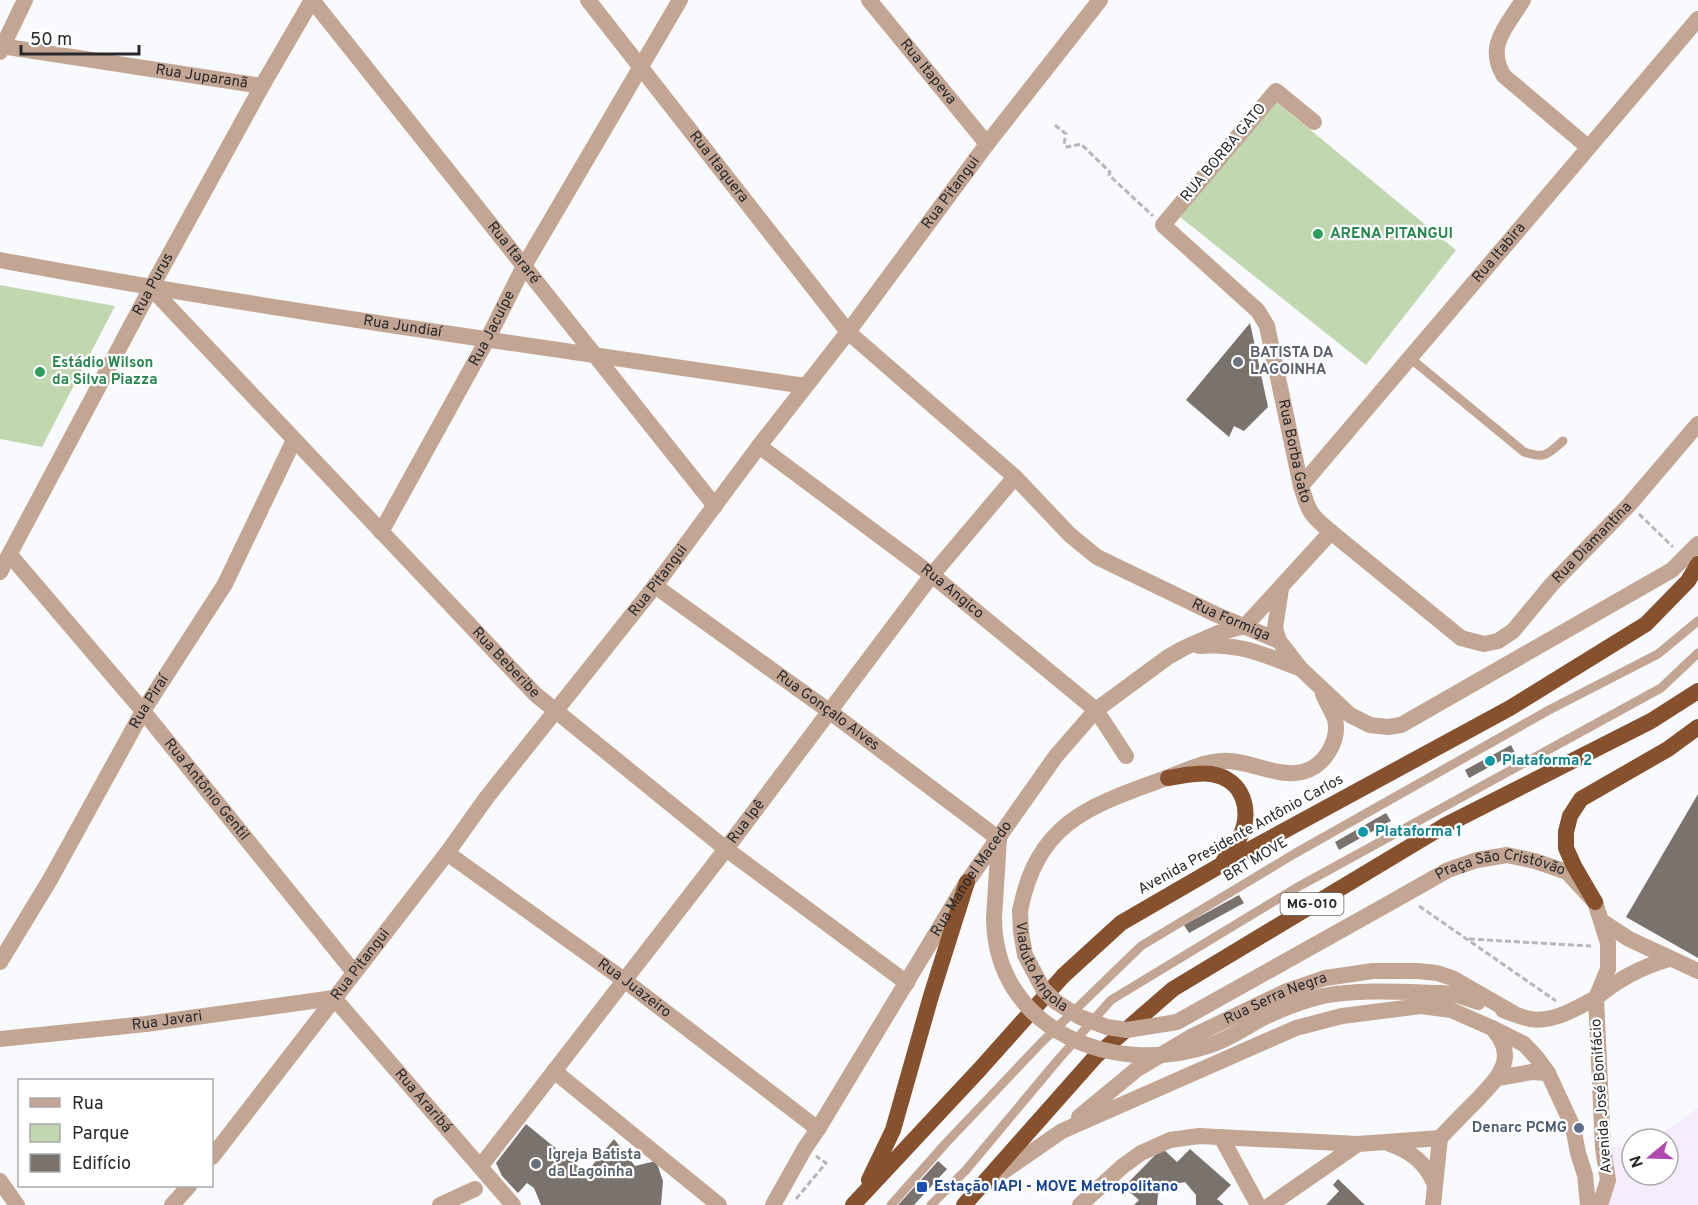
<svg xmlns="http://www.w3.org/2000/svg" width="1698" height="1205" viewBox="0 0 1698 1205" font-family="Overpass,sans-serif">
	<style>
		.medical { fill: #f5ecfd }
		.green { fill: #c1d7b0 }
		.building { fill: #7a726d }
		.lines { fill: none; stroke-linecap: round; stroke-linejoin: round }
		.path { stroke: #b6b7bb; stroke-width: 3; stroke-dasharray: 6 3; stroke-linecap: butt }
		.service { stroke: #c2a593; stroke-width: 9 }
		.minor { stroke: #c2a593; stroke-width: 16 }
		.tertiary { stroke: #c2a593; stroke-width: 16 }
		.trunk { stroke: #86512c; stroke-width: 16 }
		.tertiary-bridge { stroke: #c2a593; stroke-width: 16 }
		.leisure-dot { fill: #2e9e5b; stroke: #fff; stroke-width: 2 }
		.worship-dot { fill: #6b7280; stroke: #fff; stroke-width: 2 }
		.culture-dot { fill: #0f9aa8; stroke: #fff; stroke-width: 2 }
		.service-dot { fill: #5c6f8a; stroke: #fff; stroke-width: 2 }
		.transit-dot { fill: #1a4fb4; stroke: #fff; stroke-width: 2 }
		.labels { text-anchor: middle; dominant-baseline: central; stroke-width: 4.5; stroke-linejoin: round; paint-order: stroke }
		.shield { fill: #fff; stroke: #68696b; stroke-width: 1.5 }
		.shield-label { font-size: 14px; font-weight: bold; fill: #28292c }
		.street-label { font-size: 15px; fill: #28292c; stroke: #fff }
		.leisure-label { font-size: 15px; font-weight: bold; fill: #27864d; stroke: #fff; text-anchor: start }
		.worship-label { font-size: 15px; font-weight: bold; fill: #5b616d; stroke: #fff; text-anchor: start }
		.culture-label { font-size: 15px; font-weight: bold; fill: #0d838f; stroke: #fff; text-anchor: start }
		.service-label { font-size: 15px; font-weight: bold; fill: #4e5e75; stroke: #fff; text-anchor: end }
		.transit-label { font-size: 15px; font-weight: bold; fill: #164399; stroke: #fff; text-anchor: start }
	</style>
	<rect width="100%" height="100%" fill="#f9fafe"/>
	<path class="medical" d="M1698,1108V1205H1606L1608,1147L1632,1145V1175H1668V1139H1654Z"/>
	<path class="green" d="M1273,99L1456,250L1366,365L1180,217Z
		M0,285L115,306L42,447L0,439Z"/>
	<path class="building" d="M1250,323L1268,407L1244,431L1234,426L1229,437L1186,400Z
		M1511,745L1515,753L1469,778L1465,770Z
		M1698,794V958L1626,917Z
		M1386,813L1391,821L1339,850L1335,842Z
		M1239,895L1244,903L1189,933L1184,925Z
		M526,1124L586,1173L614,1139L635,1166L656,1161L663,1181L661,1205H541L534,1188L527,1183L518,1193L502,1176L496,1163Z
		M1162,1148L1177,1162L1190,1149L1231,1185L1217,1199L1224,1205H1196V1195L1185,1182L1170,1185L1158,1194L1157,1205H1134L1139,1200L1124,1187Z
		M938,1161L947,1169L914,1205H898Z
		M1338,1179L1365,1205H1326L1339,1191L1333,1185Z"/>
	<g class="lines">
		<path class="path" d="M1055,125L1066,134L1064,144L1067,147L1081,144L1110,172L1109,175L1153,216
			M1639,514L1673,547
			M1419,906L1556,1001
			M1469,939L1591,946
			M796,1199L826,1163L816,1156"/>
		<path class="service" d="M1410,358L1524,452C1545,459 1547,455 1563,441
			M891,1205L946,1143L1041,1043L1141,946L1294,854L1549,710L1658,654L1698,621
			M931,1205L966,1170L1057,1061L1111,1000L1296,888L1661,688L1698,653"/>
		<g class="minor">
			<path id="s1" d="M588,0L848,332"/>
			<path id="s2" d="M869,0L987,144"/>
			<path d="M1523,0C1507,26 1485,46 1504,76L1588,147"/>
			<path id="s3" d="M0,46L262,86"/>
			<path d="M0,52L25,0"/>
			<path id="s4" d="M1314,122L1276,91L1163,225L1258,311L1267,326L1301,486C1309,512 1309,514 1331,532"/>
			<path id="s5" d="M0,260C267,310 536,346 805,386"/>
			<path id="s6" d="M151,288L535,694L726,849L907,983"/>
			<path id="s7" d="M759,446L932,575L1096,710L1126,756"/>
			<path id="s8" d="M1301,486L1698,19"/>
			<path id="s9" d="M381,532L487,340L524,266L680,0"/>
			<path id="s10" d="M10,555L143,711L353,971"/>
			<path id="s11" d="M0,572L151,288L262,86L312,0L715,506"/>
			<path id="s12" d="M655,586L829,711L999,839"/>
			<path id="s13" d="M447,853L624,980L818,1129"/>
			<path id="s14" d="M0,962L51,878L143,711L225,584L294,440"/>
			<path id="s15" d="M334,998L513,1205"/>
			<path d="M554,1071L719,1205"/>
			<path d="M1498,1078L1532,1072L1548,1073"/>
			<path d="M1221,1137L1258,1205"/>
			<path d="M1440,1138C1452,1125 1464,1113 1477,1100C1499,1077 1519,1057 1492,1028"/>
			<path d="M1390,1144C1412,1152 1426,1163 1435,1185"/>
			<path id="s16" d="M480,1167L726,849L932,575L1015,477"/>
			<path d="M440,1205L475,1189"/>
			<path d="M1080,1205L1123,1166L1141,1153L1170,1140L1199,1136L1358,1144L1440,1138L1433,1205"/>
			<path d="M1270,1205L1358,1144"/>
		</g>
		<g class="tertiary">
			<path id="s17" d="M848,332L1015,477L1070,535L1097,557L1215,614L1279,641L1300,668L1350,715L1370,725L1388,727L1401,725L1672,570L1698,544"/>
			<path id="s18" d="M1245,626L1331,532L1461,638L1484,644L1498,641L1513,631L1552,584L1629,505L1698,424"/>
			<path d="M1279,641L1275,628L1281,589"/>
			<path d="M1199,646C1240,643 1262,654 1299,668"/>
			<path id="s19" d="M1388,904L1448,870L1477,860L1507,855L1535,861L1567,872L1595,902L1608,943V969L1596,998C1576,1008 1554,1023 1530,1019C1521,1017 1511,1013 1503,1010"/>
			<path d="M1020,911C1037,824 1086,807 1161,780C1181,773 1200,762 1222,761C1248,759 1276,778 1302,772C1324,767 1340,741 1335,719C1332,711 1326,702 1323,694"/>
			<path d="M994,918L999,839"/>
			<path d="M1603,922L1629,939L1698,971"/>
			<path d="M1441,993L1457,995L1478,1002"/>
			<path id="s20" d="M0,1039L146,1024L334,998"/>
			<path id="s21" d="M1079,1117L1137,1069L1193,1036L1287,991L1325,978L1373,971H1417L1437,973L1452,978L1513,1013"/>
			<path id="s22" d="M212,1157L447,853L487,797L655,586L759,446L848,332L987,144L1100,0"/>
			<path d="M0,1181L17,1205"/>
			<path d="M988,1182L1062,1131L1296,1028L1342,1016L1421,1006L1451,1010L1492,1028L1524,1044L1537,1058L1548,1073L1573,1127L1578,1153L1585,1175L1588,1205"/>
			<path d="M172,1205L189,1186"/>
			<path id="s23" d="M773,1205L805,1148L818,1129L967,882L1056,756L1096,710L1168,657L1184,648L1218,633L1245,626"/>
			<path d="M1600,1205L1608,1180L1603,1148L1596,998C1618,979 1641,967 1669,959"/>
		</g>
		<path class="trunk" d="M1168,778C1182,776 1197,772 1211,774C1244,779 1253,811 1239,839C1234,847 1228,854 1223,862
			M1595,902L1574,866L1566,848V832L1570,816L1581,799L1668,749L1698,727
			M869,1180L893,1130L931,996L967,882
			M853,1205L980,1069L1063,976L1121,923L1221,865L1510,708L1646,624L1688,581L1698,564
			M964,1205L1096,1056L1173,989L1444,826L1651,721L1698,691"/>
		<g class="tertiary-bridge">
			<path id="s24" d="M1020,911L1021,932L1025,955L1043,989L1056,1002L1080,1017L1107,1027L1127,1030L1177,1022L1388,904"/>
			<path d="M994,918C995,1031 1115,1078 1211,1045C1228,1039 1244,1029 1259,1020C1279,1010 1302,1001 1323,996C1361,989 1403,992 1441,993"/>
		</g>
	</g>
	<g class="leisure-dot">
		<circle cx="1318" cy="234" r="6"/>
		<circle cx="40" cy="372" r="6"/>
	</g>
	<g class="worship-dot">
		<circle cx="1238" cy="362" r="6"/>
		<circle cx="536" cy="1164" r="6"/>
	</g>
	<g class="culture-dot">
		<circle cx="1490" cy="761" r="6"/>
		<circle cx="1363" cy="832" r="6"/>
	</g>
	<circle class="service-dot" cx="1579" cy="1128" r="6"/>
	<rect class="transit-dot" x="916" y="1181" width="12" height="12" rx="3"/>
	<g class="labels">
		<rect class="shield" x="1280.5" y="893" width="63" height="22" rx="4.5"/>
		<g class="shield-label">
			<text x="1312" y="904">MG-010</text>
		</g>
		<g class="street-label">
			<text stroke="none"><textPath href="#s2" startOffset="93">Rua Itapeva</textPath></text>
			<text stroke="none"><textPath href="#s3" startOffset="204">Rua Juparanã</textPath></text>
			<text transform="translate(1224 153) rotate(-50)">RUA BORBA GATO</text>
			<text stroke="none"><textPath href="#s1" startOffset="212">Rua Itaquera</textPath></text>
			<text stroke="none"><textPath href="#s22" startOffset="1215">Rua Pitangui</textPath></text>
			<text stroke="none"><textPath href="#s8" startOffset="306">Rua Itabira</textPath></text>
			<text stroke="none"><textPath href="#s11" startOffset="975">Rua Itararé</textPath></text>
			<text stroke="none"><textPath href="#s11" startOffset="326">Rua Purus</textPath></text>
			<text stroke="none"><textPath href="#s5" startOffset="408">Rua Jundiaí</textPath></text>
			<text stroke="none"><textPath href="#s9" startOffset="232">Rua Jacuípe</textPath></text>
			<text stroke="none"><textPath href="#s4" startOffset="498">Rua Borba Gato</textPath></text>
			<text stroke="none"><textPath href="#s18" startOffset="470">Rua Diamantina</textPath></text>
			<text stroke="none"><textPath href="#s22" startOffset="729">Rua Pitangui</textPath></text>
			<text stroke="none"><textPath href="#s7" startOffset="242">Rua Angico</textPath></text>
			<text stroke="none"><textPath href="#s17" startOffset="484">Rua Formiga</textPath></text>
			<text stroke="none"><textPath href="#s6" startOffset="516">Rua Beberibe</textPath></text>
			<text stroke="none"><textPath href="#s14" startOffset="300">Rua Piraí</textPath></text>
			<text stroke="none"><textPath href="#s12" startOffset="213">Rua Gonçalo Alves</textPath></text>
			<text stroke="none"><textPath href="#s10" startOffset="306">Rua Antônio Gentil</textPath></text>
			<text stroke="none"><textPath href="#s16" startOffset="436">Rua Ipê</textPath></text>
			<text transform="translate(1241 835) rotate(-29)">Avenida Presidente Antônio Carlos</text>
			<text transform="translate(1256 860) rotate(-31)">BRT MOVE</text>
			<text stroke="none"><textPath href="#s19" startOffset="123">Praça São Cristóvão</textPath></text>
			<text stroke="none"><textPath href="#s23" startOffset="382">Rua Manoel Macedo</textPath></text>
			<text stroke="none"><textPath href="#s24" startOffset="62">Viaduto Angola</textPath></text>
			<text stroke="none"><textPath href="#s22" startOffset="243">Rua Pitangui</textPath></text>
			<text stroke="none"><textPath href="#s13" startOffset="231">Rua Juazeiro</textPath></text>
			<text stroke="none"><textPath href="#s21" startOffset="231">Rua Serra Negra</textPath></text>
			<text stroke="none"><textPath href="#s20" startOffset="168">Rua Javari</textPath></text>
			<text transform="translate(1602 1096) rotate(-94)">Avenida José Bonifácio</text>
			<text stroke="none"><textPath href="#s15" startOffset="136">Rua Araribá</textPath></text>
		</g>
		<g class="leisure-label">
			<text x="1330" y="234">ARENA PITANGUI</text>
			<text x="52" y="363">Estádio Wilson<tspan x="52" dy="17">da Silva Piazza</tspan></text>
		</g>
		<g class="worship-label">
			<text x="1250" y="353">BATISTA DA<tspan x="1250" dy="17">LAGOINHA</tspan></text>
			<text x="548" y="1155">Igreja Batista<tspan x="548" dy="17">da Lagoinha</tspan></text>
		</g>
		<g class="culture-label">
			<text x="1502" y="761">Plataforma 2</text>
			<text x="1375" y="832">Plataforma 1</text>
		</g>
		<g class="service-label">
			<text x="1567" y="1128">Denarc PCMG</text>
		</g>
		<g class="transit-label">
			<text x="934" y="1187">Estação IAPI - MOVE Metropolitano</text>
		</g>
	</g>
	<rect x="18" y="1079" width="195" height="108" fill="#ffffff" stroke="#a9a9ab" stroke-width="1.5"/>
	<rect x="30" y="1098" width="30" height="9" fill="#c2a593" stroke="#a9a9ab" stroke-width="1.5"/>
	<text x="72" y="1109" font-size="18" fill="#28292c">Rua</text>
	<rect x="30" y="1124" width="30" height="18" fill="#c1d7b0" stroke="#a9a9ab" stroke-width="1.5"/>
	<text x="72" y="1139" font-size="18" fill="#28292c">Parque</text>
	<rect x="30" y="1154" width="30" height="18" fill="#7a726d" stroke="#a9a9ab" stroke-width="1.5"/>
	<text x="72" y="1169" font-size="18" fill="#28292c">Edifício</text>
	<g transform="translate(1650 1157) rotate(251)"><circle r="28" fill="#ffffff" stroke="#a9a9ab" stroke-width="1.5"/>
	<path d="M0-4.5L10 22L0 15L-10 22Z" fill="#af49ad"/>
	<text y="-9" font-size="16" font-weight="bold" text-anchor="middle" fill="#28292c">N</text>
	</g>
	<path d="M21 45v9h118v-9" fill="none" stroke="#28292c" stroke-width="3"/>
	<text x="30" y="45" font-size="18" fill="#28292c" stroke="#ffffff" stroke-width="4.5" paint-order="stroke">50 m</text>
</svg>
